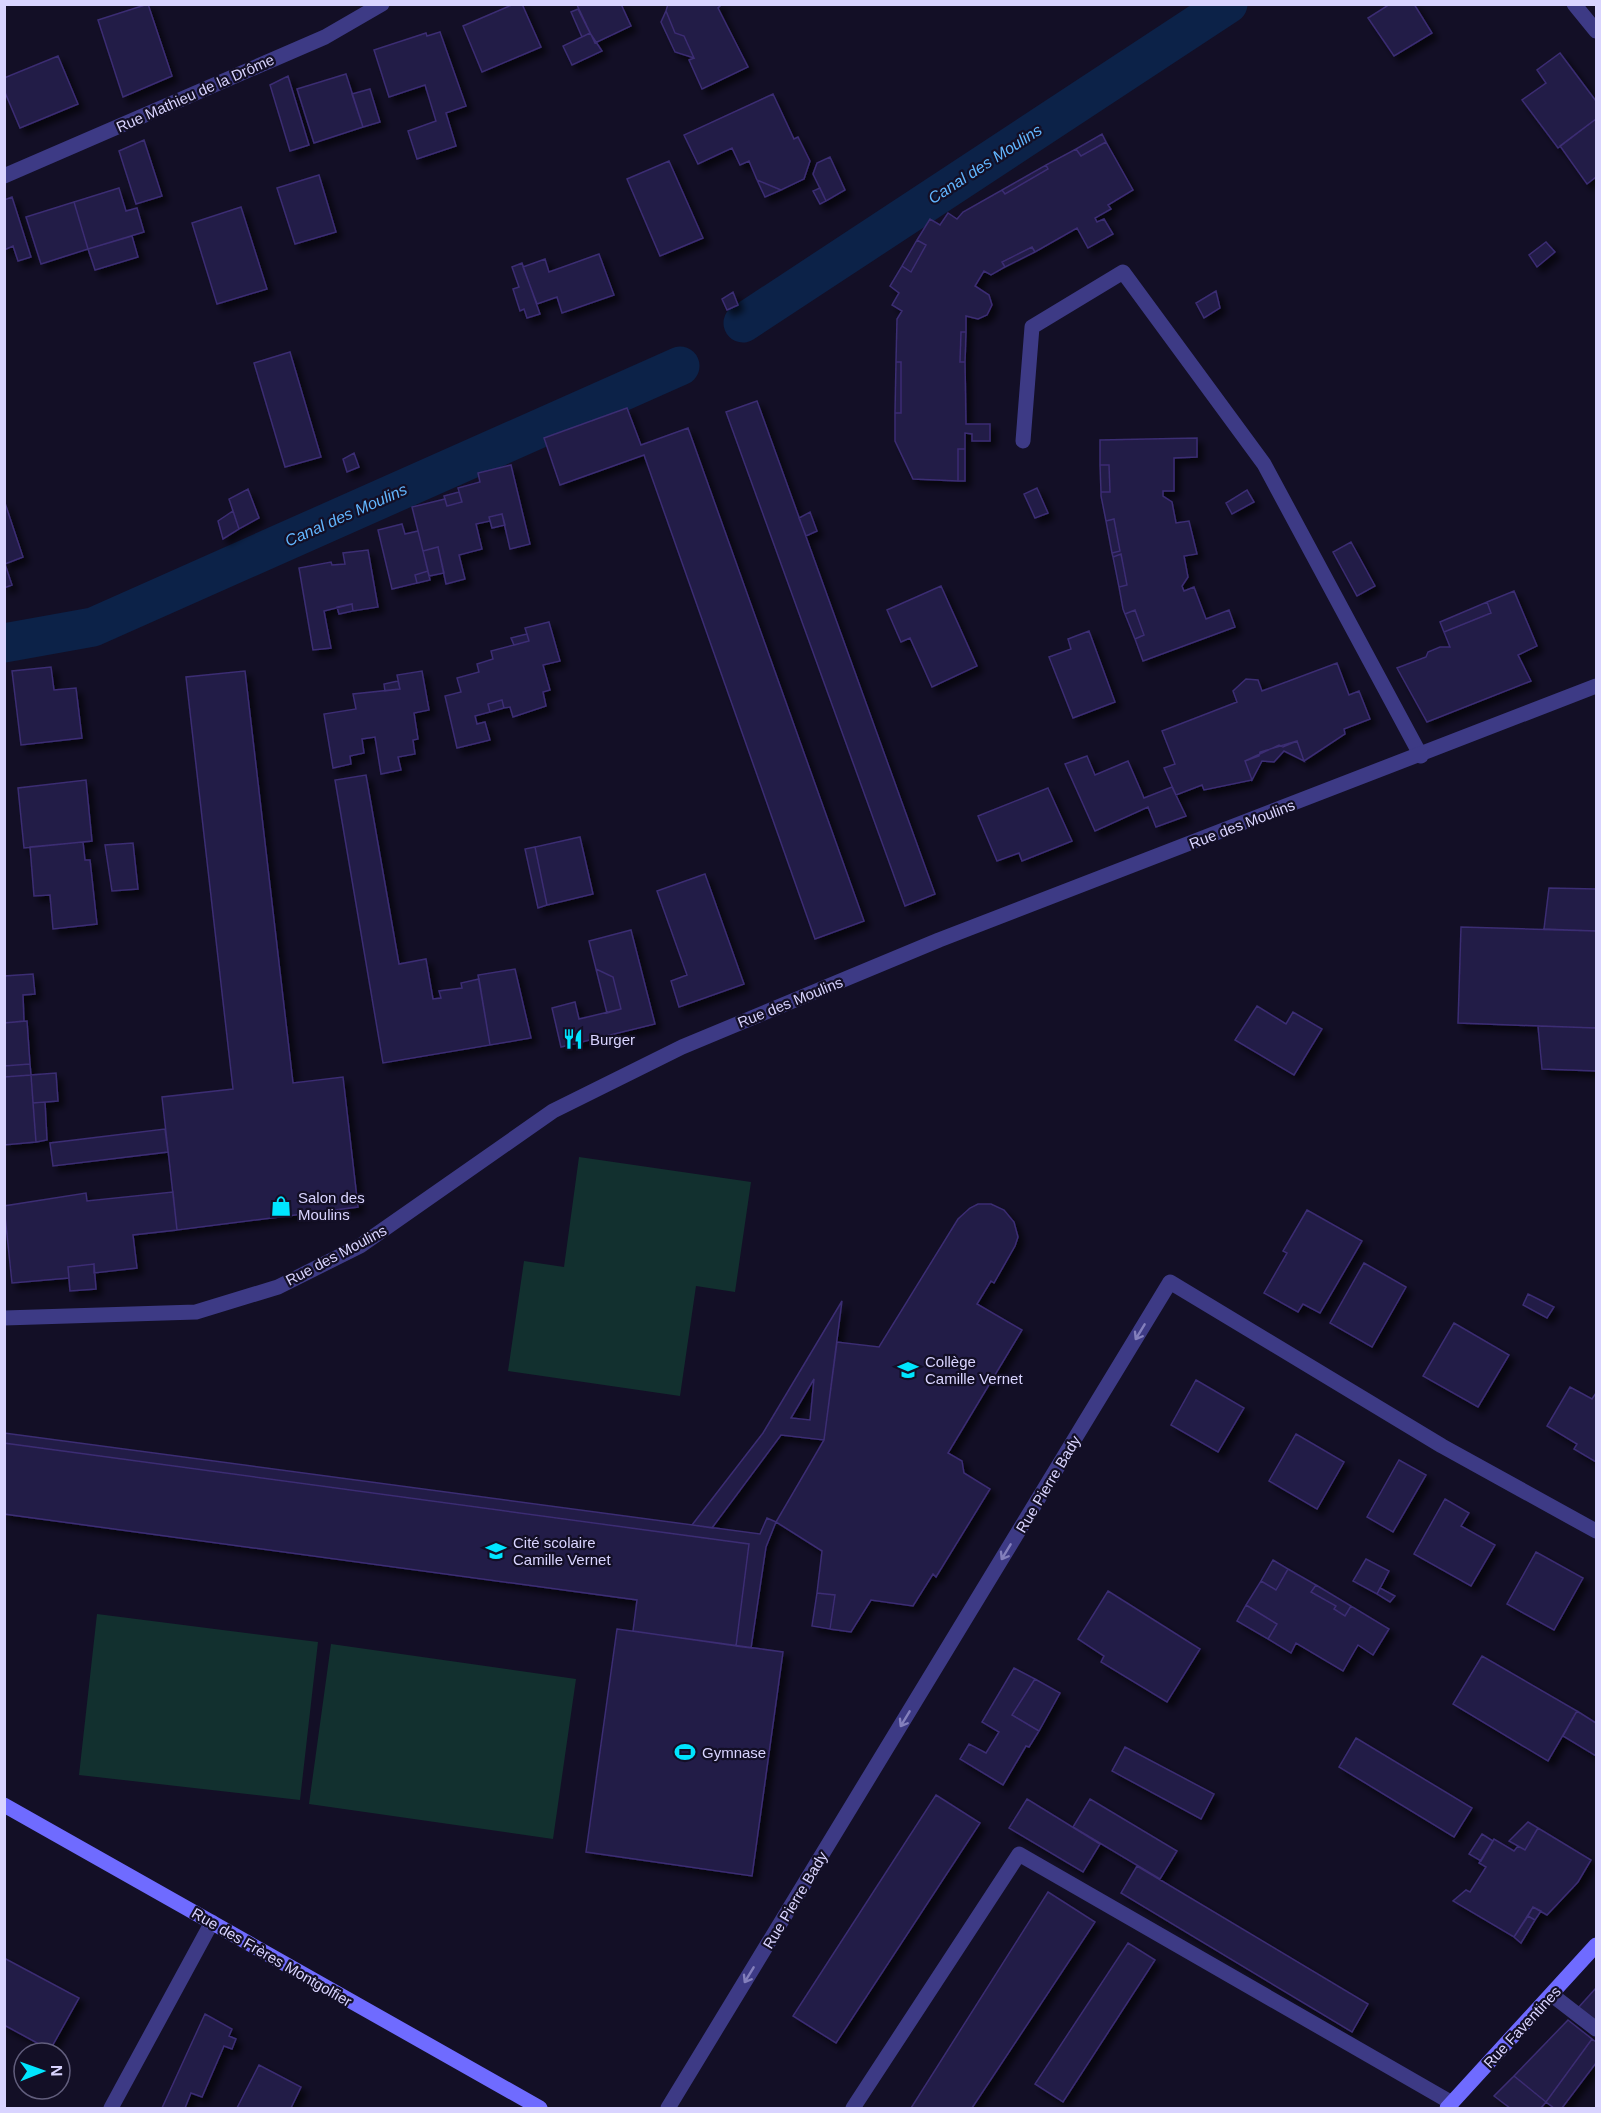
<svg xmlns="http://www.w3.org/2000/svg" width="1601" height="2113" viewBox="0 0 1601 2113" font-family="Helvetica,sans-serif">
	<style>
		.green { fill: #12302f }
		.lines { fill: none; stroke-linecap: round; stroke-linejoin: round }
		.canal { stroke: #0c2248; stroke-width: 39 }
		.building { fill: #241b47; stroke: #3b2d73; stroke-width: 1.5; fill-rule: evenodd; filter: url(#shadow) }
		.lane { stroke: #3d3a85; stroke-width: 15 }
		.street { stroke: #3d3a85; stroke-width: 15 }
		.secondary { stroke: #6f6bff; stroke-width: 15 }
		.oneway { stroke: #837fbc }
		.labels { text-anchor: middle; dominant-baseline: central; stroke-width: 4.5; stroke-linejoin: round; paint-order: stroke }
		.street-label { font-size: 15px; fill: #d9d4ff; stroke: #130f26 }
		.poi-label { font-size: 15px; fill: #d9d4ff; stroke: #130f26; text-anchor: start }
		.water-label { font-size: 16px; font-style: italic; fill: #62b6ff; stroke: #130f26 }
	</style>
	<defs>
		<filter id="shadow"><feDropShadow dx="5.5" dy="5.5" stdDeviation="3" flood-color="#0009"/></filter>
	</defs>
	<rect width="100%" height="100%" fill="#130f26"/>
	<path class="green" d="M579,1157L751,1182L735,1292L696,1286L680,1396L508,1371L524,1261L564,1267Z
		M97,1614L318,1642L300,1800L79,1775Z
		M331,1644L576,1679L553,1839L309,1804Z"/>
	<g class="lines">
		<path class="canal" d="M743,323L1228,4
			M4,643L93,627L680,366"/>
	</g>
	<path class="building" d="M148,4L172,76L123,97L98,20Z
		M514,4H522L541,47L482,72L463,26Z
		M621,4L631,26L595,43L577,5Z
		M668,4H722L718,8L748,67L702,89L689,60L694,58L684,36L675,33L666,11Z
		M1390,4H1414L1432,33L1394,56L1368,18Z
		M578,9L590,33L582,37L571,12Z
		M666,11L675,33L684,36L694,58L675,52L661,22Z
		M440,32L466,106L446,113L456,146L417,159L408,131L436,121L425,85L389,97L374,50L426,33L427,36Z
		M590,33L602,51L572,65L563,46Z
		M1560,53L1596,101V119L1558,148L1522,100L1546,83L1537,70Z
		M58,56L78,104L20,128L4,90V78Z
		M346,74L363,127L314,143L297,89Z
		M288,76L309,145L290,151L270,85Z
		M370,89L380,122L363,127L352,94Z
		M773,94L794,139L798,137L810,161L804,179L781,190L757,180L749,161L740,165L732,148L698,164L684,135Z
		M1596,119V177L1587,184L1560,146Z
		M1102,134L1106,142L1081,156L1076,149Z
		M144,140L162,196L136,204L119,151Z
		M1106,142L1133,190L1108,205L1111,209L1095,218L1097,222L1104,219L1113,234L1088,248L1077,228L1035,252L1032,247L1002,262L1005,267L991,275L984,271L975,286L989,295L992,305L987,315L978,319L966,316V332H961L960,362H965L966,424H990V441H972V434L965,433V449H958V481L913,479L895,441V413H901V362H896L897,319L902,311L892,305L899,293L890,286L902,266L911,272L926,245L917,240L930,219L940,225L948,213L957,219L963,212L1002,190L1005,194L1048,169L1046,165L1076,149L1081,156Z
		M830,157L845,190L826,201L813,174L817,163Z
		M669,161L703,238L660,256L627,179Z
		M1046,165L1048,169L1005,194L1002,190Z
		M319,175L336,232L295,244L277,188Z
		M757,180L781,190L765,197Z
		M119,188L126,211L137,208L144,232L88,249L74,202Z
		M820,188L826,201L820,204L813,191Z
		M12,197L31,257L18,261L13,246L4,250V200Z
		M74,202L88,249L41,264L26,217Z
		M241,207L267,289L217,304L192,223Z
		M132,236L138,257L95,270L88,249Z
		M917,240L926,245L911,272L902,266Z
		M1546,242L1555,252L1537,267L1529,255Z
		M1032,247L1035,252L1005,267L1002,262Z
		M599,254L614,295L562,313L557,297L537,304L523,267L545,259L549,272Z
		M522,263L540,314L527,318L524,309L520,311L513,289L519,287L512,267Z
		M1216,291L1220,308L1204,318L1196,303Z
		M733,292L738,305L727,310L722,299Z
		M961,332H966L965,362H960Z
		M290,352L321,457L285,467L254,363Z
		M896,362H901V413H895Z
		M757,401L935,894L905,906L726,412Z
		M627,408L641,445L688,428L864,921L815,939L644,455L560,485L544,438Z
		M1197,438V457L1174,458V491H1163V496L1172,502L1176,523L1189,521L1197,554L1184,556L1188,577L1182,586L1184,591L1194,587L1206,619L1229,610L1235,627L1143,661L1135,639L1144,635L1135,610L1125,614L1123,609L1119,587L1127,585L1121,554L1113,557L1112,553L1120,551L1114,519L1106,521L1101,496V492H1110L1109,465H1100V440Z
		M958,449H965V481H958Z
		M354,453L359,467L347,472L343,459Z
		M511,465L530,544L510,549L502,514L489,517L490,521L476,524L482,549L459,555L465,579L446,584L438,547L423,551L412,507L445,499L447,506L462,502L458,488L480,482L478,473Z
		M1100,465H1109L1110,492H1101Z
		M1037,488L1048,513L1035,518L1024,494Z
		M248,489L259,518L239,529L229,499Z
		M1247,490L1254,502L1232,514L1226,503Z
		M459,492L462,502L447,506L444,496Z
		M4,500L23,557L5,564L12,585L4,588Z
		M233,511L239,529L223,539L218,521Z
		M810,512L817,531L806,536L799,518Z
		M502,514L505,525L492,528L489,517Z
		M1114,519L1120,551L1112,553L1106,521Z
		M402,524L405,534L418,531L428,571L415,575L417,583L392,589L378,530Z
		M1351,542L1375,586L1357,596L1333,552Z
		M438,547L444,573L429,576L423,551Z
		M368,550L378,607L353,611L352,604L324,611L331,648L313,650L299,568L331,562L332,565L345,564L343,553Z
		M1121,554L1127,585L1119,587L1113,557Z
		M428,571L430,580L417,583L415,575Z
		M941,586L977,666L932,687L910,638L901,642L887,610Z
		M1514,591L1537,646L1518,655L1531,681L1427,722L1397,668L1426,657L1428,652L1440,647H1450L1444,632L1491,613L1487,602Z
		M1487,602L1491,613L1444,632L1440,622Z
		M352,604L353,611L339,614L337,607Z
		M1135,610L1144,635L1135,639L1125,614Z
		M549,622L560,661L543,665L550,690L543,692L546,706L513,717L510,707L504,708L502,700L488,704L490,712L475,716L477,724L485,722L490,740L457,748L445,696L461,692L457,678L479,672L477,664L493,659L491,651L529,641L525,628Z
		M1089,631L1115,702L1073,718L1049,657L1071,649L1068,639Z
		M527,634L529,641L514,645L511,638Z
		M1337,663L1349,695L1359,691L1370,719L1344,729L1345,734L1304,761L1297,741L1283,747L1279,745L1245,761L1252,780L1204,790L1202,785L1176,795L1164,768L1175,764L1162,731L1237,702L1233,691L1246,679L1258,680L1262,691Z
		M51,667L54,690L76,688L82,738L21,745L12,671Z
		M245,671L293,1083L343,1077L358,1207L177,1230L162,1097L233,1089L186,677Z
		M422,671L429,710L414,713L418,739L413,740L415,754L398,757L401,770L381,774L375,737L362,739L364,753L350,756L351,764L333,768L324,714L356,709L353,694L400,689L397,675Z
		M398,681L400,689L385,691L384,684Z
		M502,700L504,708L490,712L488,704Z
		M1297,741L1304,761L1284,751L1274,762L1262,761L1252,780L1245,761L1259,756L1260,752Z
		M1087,756L1095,775L1128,761L1144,798L1172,787L1186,816L1156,827L1148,807L1095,831L1065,764Z
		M366,775L399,964L426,959L433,999L441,998L439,991L462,988L461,983L479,979L490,1045L383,1063L335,780Z
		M86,780L92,841L24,848L18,788Z
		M1048,788L1072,841L1022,861L1019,853L997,861L978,816Z
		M580,837L593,894L547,905L535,847Z
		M83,842L85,860H90L97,924L53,929L50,895L34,896L30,847Z
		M133,843L138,889L112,891L105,845Z
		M535,847L547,905L538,908L525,849Z
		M705,874L744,984L679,1007L671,981L687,975L657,891Z
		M1549,888L1596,889V931L1544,929Z
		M1461,927L1596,931V1028L1458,1023Z
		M631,930L655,1024L561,1047L552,1008L575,1002L579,1019L621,1009L613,977L596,969L589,941Z
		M515,969L531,1038L490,1045L478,975Z
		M596,969L613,977L621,1009L607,1013Z
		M33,974L35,994L23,995L24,1021L4,1023V976Z
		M1257,1006L1286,1024L1293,1012L1322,1029L1294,1075L1235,1040Z
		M27,1021L30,1064L4,1066V1023Z
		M1538,1026L1596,1028V1071L1542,1069Z
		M30,1064L31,1075L4,1077V1066Z
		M56,1073L58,1101L33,1103L31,1075Z
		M31,1075L36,1142L4,1145V1077Z
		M45,1102L47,1140L36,1142L33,1103Z
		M165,1129L168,1152L53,1166L50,1143Z
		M173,1192L177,1230L133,1235L137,1268L94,1273V1264L68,1267L69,1278L12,1283L4,1206L86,1193L87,1201Z
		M978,1204H991L1004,1210L1014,1222L1018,1237L1015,1246L994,1283L991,1281L977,1304L1022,1330L948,1453L962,1461L964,1473L990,1489L936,1577L933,1574L913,1606L871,1600L851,1632L830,1629L835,1595L817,1593L822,1551L776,1522L824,1440L837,1342L879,1347L958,1219L970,1208Z
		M1307,1210L1362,1241L1320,1313L1303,1304L1298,1312L1264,1293L1287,1253L1283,1251Z
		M1364,1263L1406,1287L1372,1347L1330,1323Z
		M94,1264L96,1289L70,1291L68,1267Z
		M1528,1294L1554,1307L1547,1318L1523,1305Z
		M842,1301L824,1440L781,1435L712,1528L692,1525L763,1433ZM814,1379L810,1420L791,1418Z
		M1454,1323L1509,1355L1478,1407L1423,1376Z
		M1196,1380L1244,1408L1218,1452L1171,1425Z
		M1570,1387L1592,1399L1596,1393V1462L1574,1449L1577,1444L1547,1426Z
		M4,1433L760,1534L767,1518L776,1522L766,1547L751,1648L736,1646L749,1544L4,1443Z
		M1296,1434L1344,1462L1317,1509L1269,1481Z
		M4,1443L749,1544L736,1646L633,1631L637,1600L4,1514Z
		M1399,1460L1426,1475L1393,1532L1367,1517Z
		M1445,1499L1469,1513L1461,1526L1495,1545L1471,1586L1414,1554Z
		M1536,1552L1583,1578L1554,1630L1507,1604Z
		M1366,1559L1389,1571L1377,1594L1353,1581Z
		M1273,1560L1288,1569L1276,1590L1261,1581Z
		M1288,1569L1316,1585L1311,1592L1336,1606L1334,1609L1345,1616L1351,1606L1389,1629L1373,1655L1358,1645L1343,1671L1296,1643L1291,1653L1268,1639L1277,1624L1246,1605L1261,1581L1276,1590Z
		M1316,1585L1351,1606L1345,1616L1334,1609L1336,1606L1311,1592Z
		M1380,1588L1395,1596L1390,1602L1377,1594Z
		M1108,1591L1200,1649L1167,1702L1101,1662L1104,1656L1078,1639Z
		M817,1593L835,1595L830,1629L812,1626Z
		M1246,1605L1277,1624L1268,1639L1237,1621Z
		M617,1629L783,1652L752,1876L586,1852Z
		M1482,1656L1577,1711L1548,1761L1453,1704Z
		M1014,1668L1035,1679L1012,1715L1039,1731L1029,1747L1026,1746L1003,1785L960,1759L969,1744L986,1753L999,1732L982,1722Z
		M1035,1679L1060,1693L1039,1731L1012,1715Z
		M1577,1711L1596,1723V1756L1563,1736Z
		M1356,1738L1472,1808L1454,1837L1339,1767Z
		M1125,1747L1214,1794L1201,1819L1112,1771Z
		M936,1795L980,1823L836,2043L793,2016Z
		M1027,1799L1100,1844L1083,1872L1009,1828Z
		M1090,1799L1177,1851L1160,1879L1073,1827Z
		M1528,1822L1538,1828L1525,1850L1509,1841Z
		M1538,1828L1591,1860L1578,1882L1547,1915L1533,1907L1514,1937L1453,1901L1466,1890L1470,1892L1486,1867L1479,1863L1494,1839L1514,1851L1518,1846L1525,1850Z
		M1482,1834L1493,1841L1481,1861L1469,1854Z
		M1137,1866L1368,2004L1352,2032L1121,1893Z
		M1048,1892L1095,1922L972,2108H911Z
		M1533,1907L1541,1911L1535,1920L1528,1916Z
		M1528,1916L1535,1920L1521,1943L1514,1937Z
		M1128,1943L1155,1960L1063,2102L1035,2084Z
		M4,1958L79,1998L50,2050L4,2025Z
		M1596,1988V2022L1578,2008Z
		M205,2014L232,2029L229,2036L236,2039L232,2049L224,2046L202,2097L191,2093L185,2108H162Z
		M1568,2020L1592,2039L1546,2102L1514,2076Z
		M1592,2039L1596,2042V2063L1562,2108H1554L1546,2102Z
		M259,2065L301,2087L291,2108H237Z
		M1514,2076L1546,2102L1541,2108H1510L1494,2096Z"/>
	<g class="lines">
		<path class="lane" d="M1023,441L1032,327L1123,272L1264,464L1421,756
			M1552,1995L1596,2029
			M111,2108L212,1922
			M853,2108L1019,1854L1452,2103"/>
		<path class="street" d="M1574,4L1596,31
			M4,176L325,37L382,4
			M4,1318L196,1312L278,1287L360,1246L553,1111L682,1047L939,940L1596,686
			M668,2108L1170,1282L1442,1446L1596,1531"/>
		<path class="secondary" d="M4,1805L540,2108
			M1447,2108L1596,1945"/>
	</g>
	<defs><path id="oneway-shaft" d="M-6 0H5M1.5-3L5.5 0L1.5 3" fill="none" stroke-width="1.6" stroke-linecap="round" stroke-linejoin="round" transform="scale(1.5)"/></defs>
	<g class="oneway">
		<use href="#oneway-shaft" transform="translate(1140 1332) rotate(121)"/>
		<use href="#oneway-shaft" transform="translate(1006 1552) rotate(121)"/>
		<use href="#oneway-shaft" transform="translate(905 1719) rotate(121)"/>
		<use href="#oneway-shaft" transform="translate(749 1975) rotate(121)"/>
	</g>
	<defs>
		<g id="restaurant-bare" transform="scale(1.62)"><path d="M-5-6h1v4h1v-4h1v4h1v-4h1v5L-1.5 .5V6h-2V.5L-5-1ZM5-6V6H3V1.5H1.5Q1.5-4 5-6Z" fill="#00e5ff" stroke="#130f26" stroke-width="2.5" paint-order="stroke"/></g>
		<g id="shop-bare" transform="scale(1.62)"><path d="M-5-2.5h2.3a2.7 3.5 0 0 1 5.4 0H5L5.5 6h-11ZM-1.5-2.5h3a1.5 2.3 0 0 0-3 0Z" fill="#00e5ff" stroke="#130f26" stroke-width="2.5" paint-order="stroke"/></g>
		<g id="school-bare" transform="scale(1.62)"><path d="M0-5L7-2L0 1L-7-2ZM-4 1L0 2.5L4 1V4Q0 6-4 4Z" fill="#00e5ff" stroke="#130f26" stroke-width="2.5" paint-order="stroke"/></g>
		<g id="stadium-bare" transform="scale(1.62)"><path d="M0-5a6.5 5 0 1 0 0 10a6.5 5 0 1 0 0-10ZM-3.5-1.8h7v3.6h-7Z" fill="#00e5ff" stroke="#130f26" stroke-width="2.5" paint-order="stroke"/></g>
	</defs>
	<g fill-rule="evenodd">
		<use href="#restaurant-bare" x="573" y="1039"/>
		<use href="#shop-bare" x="281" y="1206"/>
		<use href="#school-bare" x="908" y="1370"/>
		<use href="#school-bare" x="496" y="1551"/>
		<use href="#stadium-bare" x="685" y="1752"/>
	</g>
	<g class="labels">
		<g class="street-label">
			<text transform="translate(195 93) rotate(-24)">Rue Mathieu de la Drôme</text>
			<text transform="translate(1242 824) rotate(-21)">Rue des Moulins</text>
			<text transform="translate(790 1002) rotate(-22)">Rue des Moulins</text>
			<text transform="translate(336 1255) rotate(-28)">Rue des Moulins</text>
			<text transform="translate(1048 1484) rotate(-59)">Rue Pierre Bady</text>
			<text transform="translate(795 1900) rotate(-59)">Rue Pierre Bady</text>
			<text transform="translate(272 1957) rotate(30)">Rue des Frères Montgolfier</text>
			<text transform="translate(1522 2027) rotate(-47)">Rue Faventines</text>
		</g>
		<g class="poi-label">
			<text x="590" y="1039">Burger</text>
			<text x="298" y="1197">Salon des<tspan x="298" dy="17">Moulins</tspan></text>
			<text x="925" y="1361">Collège<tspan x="925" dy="17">Camille Vernet</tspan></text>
			<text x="513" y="1542">Cité scolaire<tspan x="513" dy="17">Camille Vernet</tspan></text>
			<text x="702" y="1752">Gymnase</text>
		</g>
		<g class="water-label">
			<text transform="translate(985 164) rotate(-33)">Canal des Moulins</text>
			<text transform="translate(346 515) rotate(-24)">Canal des Moulins</text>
		</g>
	</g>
	<rect width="1601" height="2113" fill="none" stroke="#d9d4ff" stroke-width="12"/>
	<g transform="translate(42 2071) rotate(89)"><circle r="28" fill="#130f26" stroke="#625e7d" stroke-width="1.5"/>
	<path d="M0-4.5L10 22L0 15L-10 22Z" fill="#00e5ff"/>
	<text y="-9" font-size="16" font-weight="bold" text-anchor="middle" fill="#d9d4ff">N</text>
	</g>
</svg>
